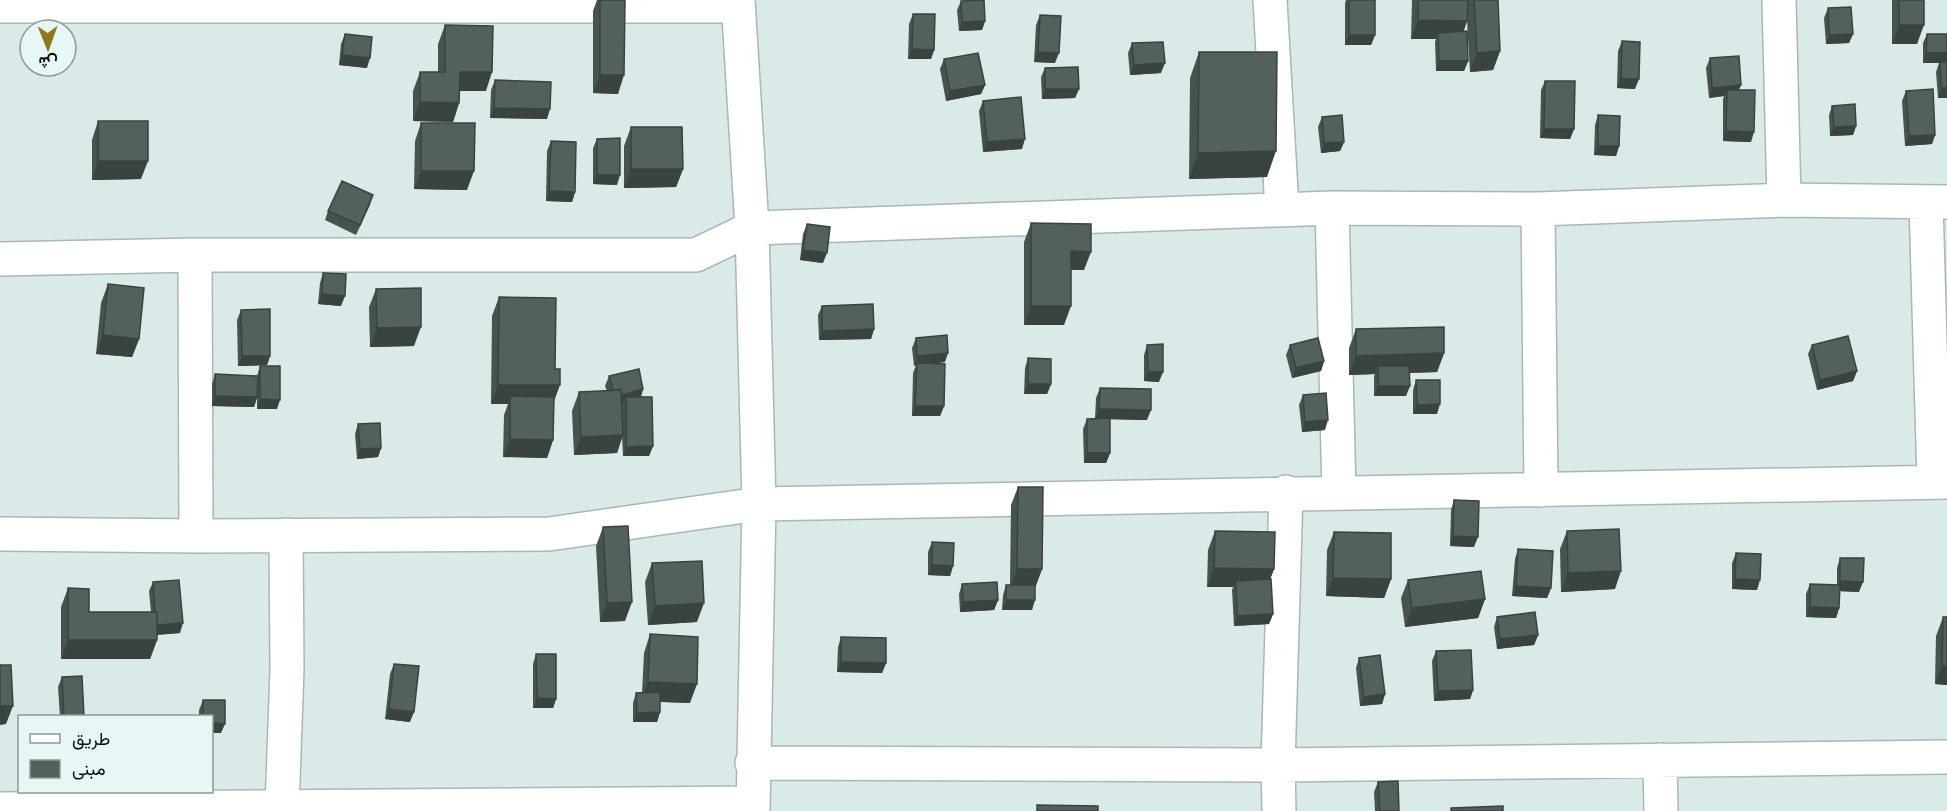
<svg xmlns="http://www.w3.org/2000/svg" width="1947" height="811" viewBox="0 0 1947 811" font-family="'Archivo Narrow',Vazirmatn,sans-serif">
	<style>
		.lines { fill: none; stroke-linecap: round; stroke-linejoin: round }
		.minor-casing { stroke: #a8b8b6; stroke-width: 36 }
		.minor { stroke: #fff; stroke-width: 33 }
		.wall { fill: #47534e }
		.shaded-wall { fill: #3a4340 }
		.building { fill: #53605b; stroke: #3a4340; stroke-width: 1.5 }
	</style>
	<rect width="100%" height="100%" fill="#d9eae9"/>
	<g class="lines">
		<g class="minor-casing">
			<path id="minor" d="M738,0L752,228L759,504L753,811
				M1270,0L1282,209
				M1779,0L1784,200
				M0,6H738
				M1926,202L1934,482
				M1332,208L1339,493
				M1538,209L1541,490
				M195,255L196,536
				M0,259L195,255H696L752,228L1332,208L1538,209L1784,200L1947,202
				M0,534L196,536L549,534L759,504L1947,482
				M1660,760L1661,811
				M752,763L1278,765L1947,757
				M0,809L753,803
				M282,809L287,669L286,535
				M1279,811L1278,765L1286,492"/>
		</g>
		<use href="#minor" class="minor"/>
	</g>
	<path class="wall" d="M597,0H625L618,94L593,93V11Z
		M1346,0H1375V35L1371,45H1345V3Z
		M1412,0H1498L1500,51L1493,70L1470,72L1467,21L1463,32L1468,61L1464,71H1436L1435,42L1436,39H1411Z
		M1892,0H1924L1917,44H1892Z
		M961,1L985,21L982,30L959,31L957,10Z
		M1828,8L1853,34L1849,43L1826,44L1824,18Z
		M913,14L934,50L931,59H908L909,24Z
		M1040,15L1055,63L1034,62L1036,25Z
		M445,25L486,91H460L459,103L453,122L413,121V91L420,72H438V44Z
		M345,34L367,68L339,65L341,44Z
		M1927,34H1947V98H1938L1936,72L1939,63H1923V43Z
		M1622,41L1635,89L1617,88L1618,51Z
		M1132,43L1161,73L1130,75L1128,53Z
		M1199,52L1267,177L1189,179L1190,78Z
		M1710,58L1739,90L1751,142L1723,141V99L1724,96L1709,98L1706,68Z
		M944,59L985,85L981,94L946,101L940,69Z
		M1045,68L1079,89L1075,98L1042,99L1041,77Z
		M495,80L547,119L490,118L491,90Z
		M1545,81L1574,129L1570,139L1540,138L1541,90Z
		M1906,91L1935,135L1932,144L1905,146L1902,101Z
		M983,101L1022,149L983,152L979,111Z
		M1832,106L1856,126L1853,135L1830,136L1829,115Z
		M1598,115L1619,146L1616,156L1594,155L1595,125Z
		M1322,117L1344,142L1340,151L1321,153L1318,127Z
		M98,121L141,179L92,180V140Z
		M421,123L467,190L414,189L415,141Z
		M631,127L683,169L676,187L624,188V146Z
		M597,139L617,185L593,184V148Z
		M551,141L575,192L572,202L546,201L547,151Z
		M373,195L356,235L325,220L328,211Z
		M1031,223L1084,270H1071L1064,325H1024V242Z
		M807,224L823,263L800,260L803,234Z
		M323,273L341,306L318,304L320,283Z
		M108,284L139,339L132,357L96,354L101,303Z
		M376,289L414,346L370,347L369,307Z
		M499,297L554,400L553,440L547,458L503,457L504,415L508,404H491L492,316Z
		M822,306L874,329L871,339L819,340L818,315Z
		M241,310L270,356L267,365L238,366L237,320Z
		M1356,329L1444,353L1437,372L1409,373L1406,396H1374V376L1375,374L1349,375V348Z
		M916,338L945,362L933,364L944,406L940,416H912L913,373L916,365L914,366L912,348Z
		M1147,345L1159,382L1144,381V355Z
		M1290,345L1324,361L1321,371L1292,378L1286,355Z
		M1812,345L1857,371L1853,381L1817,390L1808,354Z
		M1028,358L1051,384L1047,394H1024L1025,368Z
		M260,366L277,409H257V398L254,407L212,406V384L215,374L257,376Z
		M609,376L643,389L641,397L653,446L649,456H623L622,437L617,453L574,455L572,411L579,392L607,391L605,386Z
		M1416,380L1437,414H1413V390Z
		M1100,388L1147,420L1110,419V453L1106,463H1084L1083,429L1087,419H1095L1096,398Z
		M1303,395L1325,430L1302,432L1299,405Z
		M358,424L381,448L378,457L357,459L355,434Z
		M1018,487L1042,569L1035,588L1032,610H1002L1003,595L1006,585H1010L1011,505Z
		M1454,500L1474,547L1450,546L1451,510Z
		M603,527L625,621L600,622L596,546Z
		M1215,531L1274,569L1270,579L1273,614L1269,624L1234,626L1232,590L1233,587H1207L1208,550Z
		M1567,531L1615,589L1561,592L1560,549Z
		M1334,532L1391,579L1384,598L1326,596L1327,550Z
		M932,542L953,566L950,576L928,575V552Z
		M1518,549L1551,588L1547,598L1512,596L1515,559Z
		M1736,553L1757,590L1732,589V563Z
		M1840,558L1859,592L1840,591L1839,608L1836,618L1806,617V594L1810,584L1837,585V568Z
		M652,563L697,622L648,625L645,582Z
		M1408,580L1485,599L1478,618L1405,627L1401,598Z
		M153,582L180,633L157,635V640L150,659H61V607L68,588L89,612H151L149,591Z
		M962,584L998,600L994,610L960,612L959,594Z
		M1497,617L1538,635L1534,645L1497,649L1494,627Z
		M1943,617H1947V685L1935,684L1936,636Z
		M650,634L690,703L660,702V712L657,722H633V703L636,693H642L644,653Z
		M841,637L886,663L882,673L837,672L838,647Z
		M1436,651L1473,690L1470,699L1434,701L1432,661Z
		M536,654L556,699L553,708H533V664Z
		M1359,658L1385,694L1382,704L1360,706L1356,668Z
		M394,664L410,722L385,719L390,674Z
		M62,677L84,717H60L58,687Z
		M203,700L221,733H212V717H199V710Z
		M1378,782L1399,811H1375L1374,792Z"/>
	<path class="shaded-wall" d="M1418,20L1467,21L1461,39L1438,33L1436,39H1411Z
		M985,21L982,30L959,31L962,22Z
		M1899,25H1924L1917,44H1892Z
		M1853,34L1849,43L1826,44L1829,35Z
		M1349,35H1375L1371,45H1345Z
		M912,49L934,50L931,59H908Z
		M1500,51L1493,70L1470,72L1477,53Z
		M1038,52L1059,53L1055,63L1034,62Z
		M1926,53H1947V63H1923Z
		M342,55L370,58L367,68L339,65Z
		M1439,61H1468L1464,71H1436Z
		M1165,63L1161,73L1130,75L1134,65Z
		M460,72H492L486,91H453Z
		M600,75H624L618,94L593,93Z
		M1621,79H1639L1635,89L1617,88Z
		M985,85L981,94L946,101L950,91Z
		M1741,85L1737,95L1727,90L1724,96L1709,98L1712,88Z
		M1941,88H1947V98H1938Z
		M1045,89H1079L1075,98L1042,99Z
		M420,102L459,103L453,122L413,121Z
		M494,108L550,109L547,119L490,118Z
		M1856,126L1853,135L1830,136L1834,127Z
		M1544,129H1574L1570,139L1540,138Z
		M1726,131L1754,132L1751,142L1723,141Z
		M1935,135L1932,144L1905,146L1909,136Z
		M1025,139L1022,149L983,152L987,142Z
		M1344,142L1340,151L1321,153L1324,143Z
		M1598,146H1619L1616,156L1594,155Z
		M1276,151L1267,177L1189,179L1198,153Z
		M98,161H148L141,179L92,180Z
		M631,169H683L676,187L624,188Z
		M421,171H474L467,190L414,189Z
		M597,175H620L617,185L593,184Z
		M549,191L575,192L572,202L546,201Z
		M373,195L370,205L356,235L360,225Z
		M803,250L827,253L823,263L800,260Z
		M1071,251L1091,252L1084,270H1065Z
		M322,294L345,296L341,306L318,304Z
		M1031,306H1071L1064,325H1024Z
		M421,327L414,346L370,347L377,328Z
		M874,329L871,339L819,340L822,331Z
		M103,335L139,339L132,357L96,354Z
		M948,353L945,362L917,365V363L916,365L914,366L917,356Z
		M1444,353L1437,372L1378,374V366L1375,374L1349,375L1356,356Z
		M242,356H270L267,365L238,366Z
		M1324,361L1321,371L1292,378L1296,368Z
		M1857,371L1853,381L1817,390L1820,380Z
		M1148,372H1163L1159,382L1144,381Z
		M1028,384H1051L1047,394H1024Z
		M498,385H560L553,404L510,396L508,404H491Z
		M1378,386H1410L1406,396H1374Z
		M643,389L640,399L626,397L623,403L611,406L614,396Z
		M215,396L257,397L254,407L212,406Z
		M260,399L280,400L277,409H257Z
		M1440,404L1437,414H1413L1417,405Z
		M915,406H944L940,416H912Z
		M1099,409L1151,410L1147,420L1095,419Z
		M1328,420L1325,430L1302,432L1305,422Z
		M623,435L617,453L574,455L581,437Z
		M510,439L553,440L547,458L503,457Z
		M653,446L649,456H623L626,447Z
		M381,448L378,457L357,459L360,449Z
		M1087,453H1110L1106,463H1084Z
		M1453,536L1478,537L1474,547L1450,546Z
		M932,565L953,566L950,576L928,575Z
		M1214,568L1274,569L1267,588L1236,581L1233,587H1207Z
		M1017,569H1042L1035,588H1010Z
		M1621,571L1615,589L1561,592L1568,573Z
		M1333,578L1391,579L1384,598L1326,596Z
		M1735,579L1760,580L1757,590L1732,589Z
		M1840,581L1863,582L1859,592L1837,591Z
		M1516,586L1551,588L1547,598L1512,596Z
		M1485,599L1478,618L1405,627L1412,608Z
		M998,600L994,610L960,612L963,602Z
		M1006,600H1035L1032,610H1002Z
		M632,602L625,621L600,622L607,603Z
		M704,603L697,622L648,625L655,606Z
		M1810,607L1839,608L1836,618L1806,617Z
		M1273,614L1269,624L1234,626L1237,616Z
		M183,623L180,633L153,635L156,625Z
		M1538,635L1534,645L1497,649L1500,639Z
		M68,640H157L150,659H61Z
		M841,662L886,663L882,673L837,672Z
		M1942,666H1947V685L1935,684Z
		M648,682L697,684L690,703L641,701Z
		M1473,690L1470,699L1434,701L1438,691Z
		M1385,694L1382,704L1360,706L1364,697Z
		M537,698L556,699L553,708H533Z
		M0,706H13L6,724L0,725Z
		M389,709L414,712L410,722L385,719Z
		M660,712L657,722H633L637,713Z
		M212,723L225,724L221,733H212Z"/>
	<path class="building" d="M600,0H625L624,75H600Z
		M984,0L985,21L962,22L961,1Z
		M1349,0H1375V35H1349Z
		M1418,0H1468L1467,21L1418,20Z
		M1474,0H1498L1500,51L1477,53Z
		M1899,0H1924V25H1899Z
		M1851,7L1853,34L1829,35L1828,8Z
		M913,14H935L934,50L912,49Z
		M1040,15L1061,16L1059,53L1038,52Z
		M445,25L493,26L492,72H460L459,103L420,102V72H445Z
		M1467,31L1468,61H1439L1438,33Z
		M345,34L372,37L370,58L342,55Z
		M1927,34H1947V53H1926Z
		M1622,41L1640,42L1639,79H1621Z
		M1163,42L1165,63L1134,65L1132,43Z
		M1199,52H1277L1276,151L1198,153Z
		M978,53L985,85L950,91L944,59Z
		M1739,56L1741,85L1712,88L1710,58Z
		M1940,62H1947V88H1941Z
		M1078,67L1079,89H1045V68Z
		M495,80L551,82L550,109L494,108Z
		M1545,81H1575L1574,129H1544Z
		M1933,89L1935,135L1909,136L1906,91Z
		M1727,90H1755L1754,132L1726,131Z
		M1021,97L1025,139L987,142L983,101Z
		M1855,104L1856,126L1834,127L1832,106Z
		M1342,115L1344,142L1324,143L1322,117Z
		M1598,115L1620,116L1619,146H1598Z
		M98,121H148V161H98Z
		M421,123H475L474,171H421Z
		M631,127H682L683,169H631Z
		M620,138V175H597V139Z
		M551,141L576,142L575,192L549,191Z
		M342,181L373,195L360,225L328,211Z
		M1031,223L1091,224V252L1071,251V306H1031Z
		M807,224L830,227L827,253L803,250Z
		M323,273L346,274L345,296L322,294Z
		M108,284L144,288L139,339L103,335Z
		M421,288V327L377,328L376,289Z
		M499,297L556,298L555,369H560V385H498Z
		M873,304L874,329L822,331V306Z
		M270,309V356H242L241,310Z
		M1444,327V353L1356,356V329Z
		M947,335L948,353L917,356L916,338Z
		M1848,336L1857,371L1820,380L1812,345Z
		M1318,338L1324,361L1296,368L1290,345Z
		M1163,344V372H1148L1147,345Z
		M1028,358L1051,359V384H1028Z
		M917,363L945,364L944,406H915Z
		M260,366H280V400L260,399Z
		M1378,366H1409L1410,386H1378Z
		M639,369L643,389L622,395L621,390H613L609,376Z
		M215,374L258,376L257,397L215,396Z
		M1416,380H1440V404L1417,405Z
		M1100,388L1151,389V410L1099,409Z
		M621,390L623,435L581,437L579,392Z
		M1326,393L1328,420L1305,422L1303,395Z
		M510,396L554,397L553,440L510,439Z
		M626,397H652L653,446L626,447Z
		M1110,418V453H1087V419Z
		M380,423L381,448L360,449L358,424Z
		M1018,487H1043L1042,569H1017Z
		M1454,500L1479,501L1478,537L1453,536Z
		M628,526L632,602L607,603L603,527Z
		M1619,529L1621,571L1568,573L1567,531Z
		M1215,531L1275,532L1274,569L1214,568Z
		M1334,532L1391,533V579L1333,578Z
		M932,542L954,543L953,566L932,565Z
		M1518,549L1553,551L1551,588L1516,586Z
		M1736,553L1761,554L1760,580L1735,579Z
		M1840,558H1864L1863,582L1840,581Z
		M702,561L704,603L655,606L652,563Z
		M1481,571L1485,599L1412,608L1408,580Z
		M1271,579L1273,614L1237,616L1236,581Z
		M179,580L183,623L157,625V612H155L153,582Z
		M997,582L998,600L963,602L962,584Z
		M1810,584L1840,585L1839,608L1810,607Z
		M1006,585H1035V600H1006Z
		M68,588L89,589V612H157V640H68Z
		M1535,612L1538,635L1500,639L1497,617Z
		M1943,617H1947V666H1942Z
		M650,634L698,637L697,684L648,682Z
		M841,637L886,638V663L841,662Z
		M1471,650L1473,690L1438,691L1436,651Z
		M536,654H556V699L537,698Z
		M1380,655L1385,694L1364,697L1359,658Z
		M394,664L419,666L414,712L389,709Z
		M0,665H11L13,706H0Z
		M82,676L84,717H64L62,677Z
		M660,692V712L637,713L636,693Z
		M203,700H225V724L212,723V717H203Z
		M1398,781L1399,811H1380L1378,782Z
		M1037,805L1098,806V811H1037Z
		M1503,806V811H1451V808Z"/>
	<rect x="18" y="715" width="195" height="78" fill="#e7f7f6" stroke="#8e9a9a" stroke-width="1.5"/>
	<rect x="30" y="734" width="30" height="9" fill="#ffffff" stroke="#8e9a9a" stroke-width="1.5"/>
	<text x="72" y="745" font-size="18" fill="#090f0f">طريق</text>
	<rect x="30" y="760" width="30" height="18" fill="#53605b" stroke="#8e9a9a" stroke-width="1.5"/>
	<text x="72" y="775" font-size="18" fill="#090f0f">مبنى</text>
	<g transform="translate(48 48) rotate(179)"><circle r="28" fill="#e7f7f6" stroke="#8e9a9a" stroke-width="1.5"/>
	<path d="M0-4.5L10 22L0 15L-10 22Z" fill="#8f771c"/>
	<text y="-9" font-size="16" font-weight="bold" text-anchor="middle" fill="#090f0f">ش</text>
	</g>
</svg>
